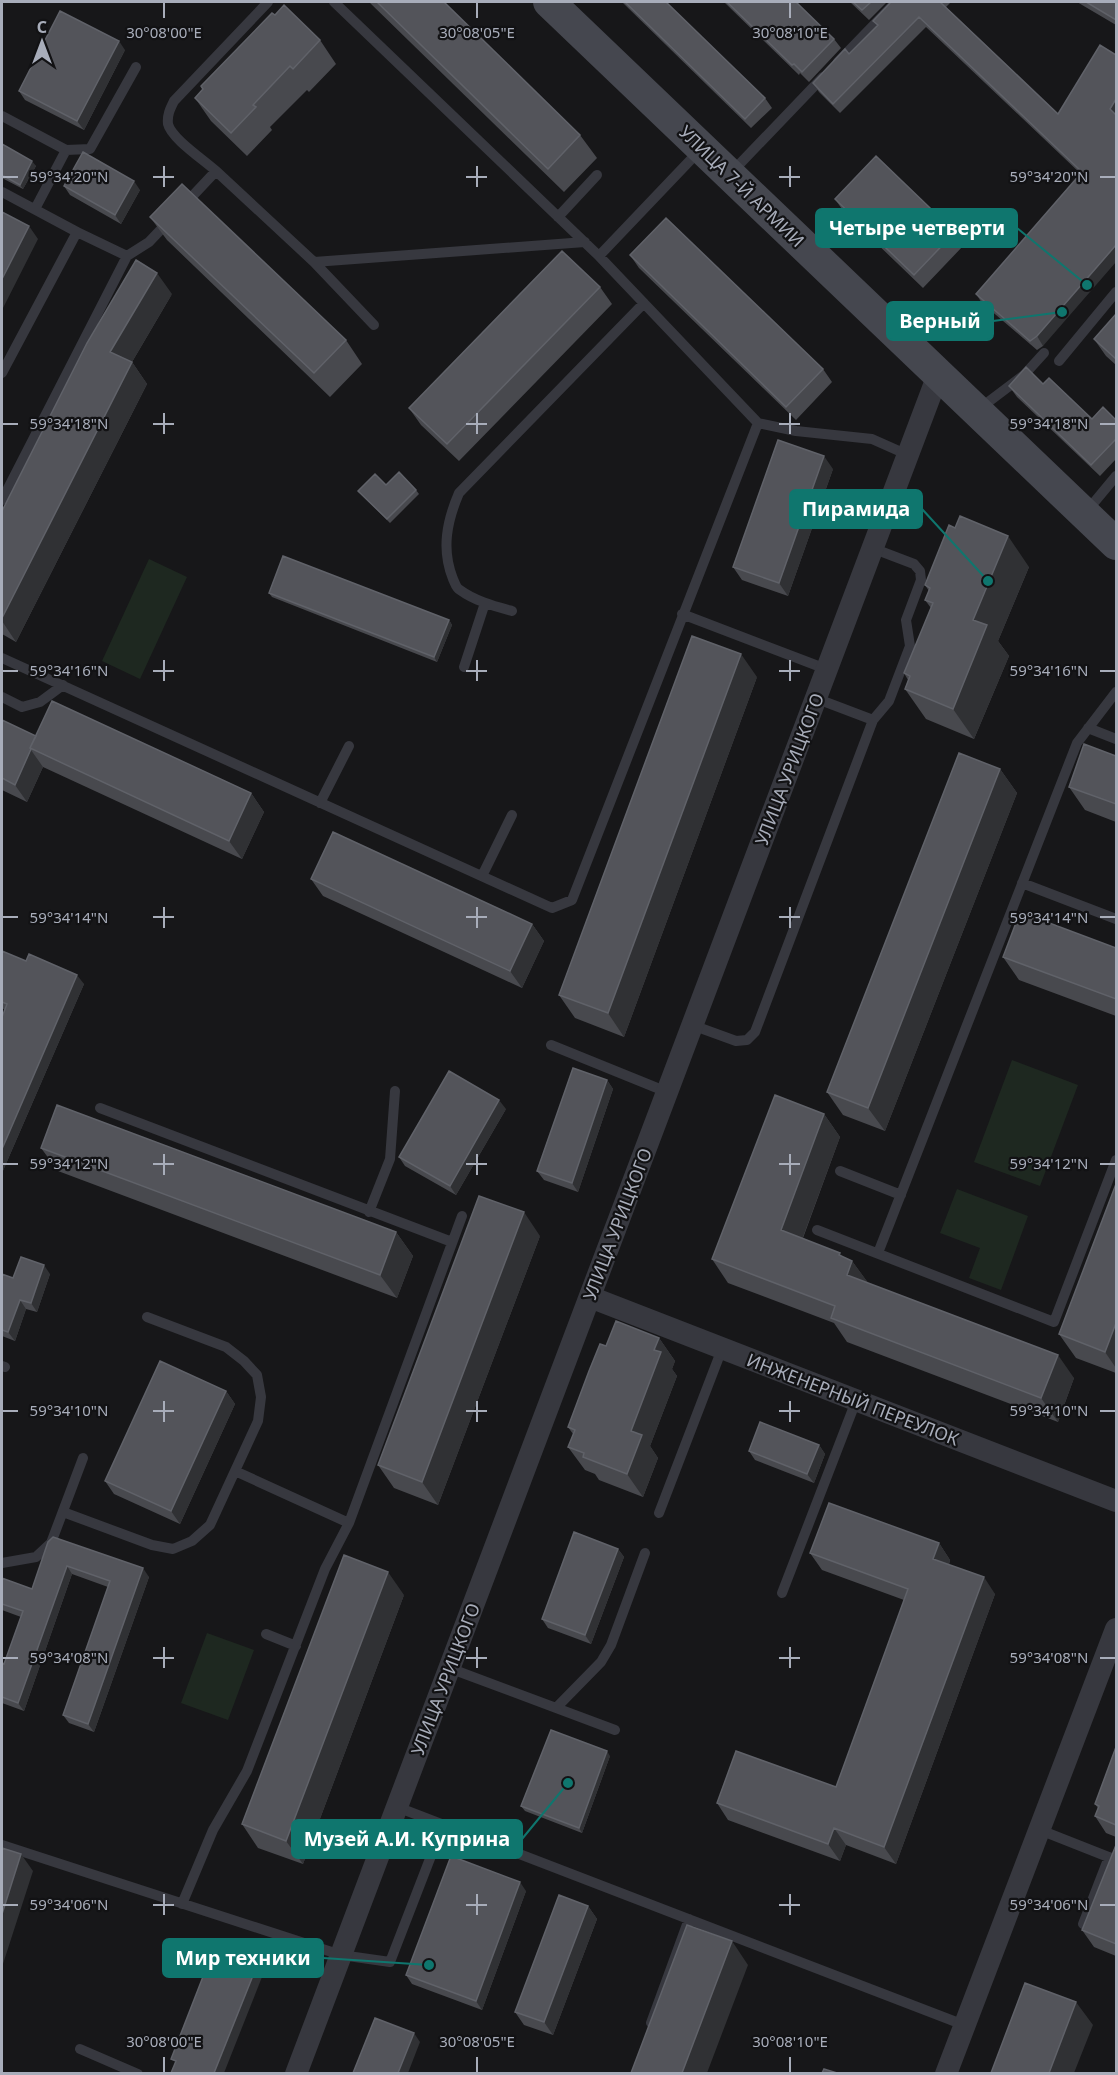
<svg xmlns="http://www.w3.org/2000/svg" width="1118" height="2075" viewBox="0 0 1118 2075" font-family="'Noto Sans',sans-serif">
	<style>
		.green { fill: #1e2820 }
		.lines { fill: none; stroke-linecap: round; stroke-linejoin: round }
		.lane { stroke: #37383f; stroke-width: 10 }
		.street { stroke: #37383f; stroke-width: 22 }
		.secondary { stroke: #45474f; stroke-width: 32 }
		.wall { fill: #48494e }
		.shaded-wall { fill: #303134 }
		.building { fill: #53545a; stroke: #606269; stroke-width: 1.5 }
		.ticks { fill: none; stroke: #a8adba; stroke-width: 2 }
		.labels { text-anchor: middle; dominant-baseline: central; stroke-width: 4.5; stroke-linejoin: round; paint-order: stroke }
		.street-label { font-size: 18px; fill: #a8adba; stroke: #121214 }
		.ticks-label { font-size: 15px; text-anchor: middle; fill: #a8adba; stroke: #121214; stroke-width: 4.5; stroke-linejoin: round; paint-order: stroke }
		.leader { fill: none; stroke: #0f766e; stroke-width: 2 }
		.callout-dot { fill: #0f766e; stroke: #121214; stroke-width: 2 }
		.callout { fill: #0f766e; stroke: #0f766e; stroke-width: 2 }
		.callout-label { font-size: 20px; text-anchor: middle; font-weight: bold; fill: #fff }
	</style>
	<rect width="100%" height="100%" fill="#171719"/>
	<path class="green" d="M149,559L187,577L140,679L102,661Z
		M1012,1060L1078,1085L1040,1186L974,1162Z
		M957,1189L1028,1216L1001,1290L969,1278L980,1248L940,1233Z
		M207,1633L254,1650L228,1720L181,1703Z"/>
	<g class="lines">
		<path class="lane" d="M838,62L896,2
			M2,116L66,150L35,209
			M66,150L90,149L136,67
			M216,171C204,160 171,138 168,124C167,115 170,109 174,101L268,2
			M732,172L823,77
			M2,192L77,232L2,373
			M185,204L216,171L314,262L374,325
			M558,217L597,175
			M127,256L149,242L168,222
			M599,256L700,150
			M314,262L585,242
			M1059,361L1116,292
			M979,409L1024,375L1044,353
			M758,423L796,431L872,439L908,455
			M2,500L127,256L77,232
			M1087,511L1116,476
			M512,611C494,606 475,601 460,590C456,588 455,583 453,579C441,549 447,521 459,493L644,303
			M682,614L826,669
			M2,658L552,908L572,900L758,423L599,256L334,2
			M464,667L485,603
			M2,697L22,707L40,702L63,685
			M815,698L873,720
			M1088,728L1116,739
			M320,803L349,746
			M482,876L512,815
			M1022,883L1116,919
			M692,1025L736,1041L747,1040L755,1032L873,720L889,701L910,646L906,620L921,580L920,571L914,564L872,548
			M551,1045L667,1092
			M100,1108L452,1242
			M840,1171L901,1195
			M369,1212L390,1159L395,1091
			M817,1230L1054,1322L1116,1160
			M878,1253L1077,743L1116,692
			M2,1366L5,1367
			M235,1471L349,1523
			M63,1512L152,1545L173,1549L192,1541L210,1525L258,1421L261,1397L257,1375L244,1361L226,1347L147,1317
			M659,1513L722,1349
			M2,1563L36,1557L51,1543L83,1458
			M782,1593L856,1401
			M266,1634L296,1646
			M449,1668L615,1730
			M556,1708L601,1662L611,1645L645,1553
			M397,1807L964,2025
			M1040,1830L1116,1860
			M2,1845L341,1955L390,1962L443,1825
			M182,1904L213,1830L247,1771L325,1569L349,1523L462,1216
			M1083,1924L1109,1857
			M651,2023L689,1919
			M80,2049L138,2074"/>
		<path class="street" d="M590,1297L1116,1501
			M296,2074L938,375
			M946,2074L1116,1629"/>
		<path class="secondary" d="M549,2L1116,544"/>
	</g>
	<path class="wall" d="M369,2H444L580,135L597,158L564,192Z
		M622,2H666L765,98L772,108L751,128Z
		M724,2H796L834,39L841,48L809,82L800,73L799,75Z
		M850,2H887L869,20Z
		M891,2H951L946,7L1058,114L1116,55L1043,346L1037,350L982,303L976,294L1081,174L926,27L840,113L819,92L813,83L849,54L877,26L873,21Z
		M1077,2H1116V25Z
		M275,15L320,40L336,64L309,92L307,90L270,127L272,130L247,156L211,121L195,98L203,90L201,86Z
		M125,50L84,130L25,100L19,91Z
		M2,144L36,166L23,189L2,178Z
		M64,186L140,190L121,224L70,195Z
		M835,199L955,232L964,245L923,288L844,212Z
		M150,217L346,340L362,364L330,397L167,240Z
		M630,255L823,369L832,382L796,420L639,268Z
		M600,287L612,304L459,461L421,425L409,408Z
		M172,294L132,362L147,384L16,642L2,634V511Z
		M1116,314V365L1106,356L1094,339Z
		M1043,384L1092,419L1116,420V459L1100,476L1017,397L1009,386Z
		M833,469L788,596L742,580L733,567Z
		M386,485L416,490L419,494L390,523L358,491Z
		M1029,567L998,641L1009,656L974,739L926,719L905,689L908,680L904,673L931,608L925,600L929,591L925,585Z
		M269,593L449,620L452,625L437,662L272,597Z
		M757,677L624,1037L575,1018L559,995Z
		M2,720L36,736L251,793L264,812L242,859L43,767L27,802L2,790Z
		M1116,756V822L1085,810L1069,787Z
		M1000,769L1017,793L885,1131L843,1115L827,1092Z
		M311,879L532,924L544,941L522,988L323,896Z
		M1116,948V1016L1019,980L1003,957Z
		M2,951L26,961L84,984L2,1173V1017L5,1010L2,1008Z
		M607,1080L613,1089L578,1192L544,1180L537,1171Z
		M506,1109L456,1195L405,1166L399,1157Z
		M824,1114L840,1137L803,1238L852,1261L868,1283L1074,1378L1058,1422L847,1342L834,1323L728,1283L712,1259Z
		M41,1148L396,1232L413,1256L397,1298L58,1171Z
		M1116,1184V1373L1076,1358L1059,1334Z
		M540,1236L438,1505L394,1488L378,1465Z
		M2,1274L13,1278L50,1274L37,1312L26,1309L15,1341L2,1336Z
		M659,1338L675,1361L672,1369L677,1376L650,1446L658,1458L643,1497L599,1480L595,1474L585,1470L568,1447L573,1434L568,1427L606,1346Z
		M226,1391L235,1404L180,1524L114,1494L105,1481Z
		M819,1445L825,1454L814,1483L755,1460L749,1451Z
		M48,1542L149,1577L94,1732L69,1723L63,1715L108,1587L72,1574L24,1711L2,1703V1663L4,1664L21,1617L2,1610V1578L32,1589Z
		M939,1543L950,1560L949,1565L995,1594L896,1864L846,1845L840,1861L728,1820L717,1803L836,1787L904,1600L822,1570L810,1553Z
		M618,1549L624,1557L591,1644L548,1628L542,1619Z
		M404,1595L303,1864L258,1848L242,1824Z
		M1116,1747V1837L1106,1833L1095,1816L1098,1808L1095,1804Z
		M610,1756L582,1833L525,1811L521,1806Z
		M1116,1845V1956L1094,1947L1082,1930Z
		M526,1891L482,2010L412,1984L406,1975Z
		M588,1906L597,1919L553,2035L524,2025L515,2012Z"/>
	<path class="shaded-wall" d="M119,41L125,50L84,130L77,121Z
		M1116,99V119L1110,109Z
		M32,161L36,166L23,189L20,185Z
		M134,181L140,190L121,224L115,215Z
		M29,226L38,239L2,310V279Z
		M1116,245V262L1043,346L1037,336Z
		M157,273L172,294L132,362L147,384L16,642L2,621V618L110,352Z
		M824,456L833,469L788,596L779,583Z
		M1008,536L1029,567L998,641L1009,656L974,739L953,709L973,620Z
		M449,620L452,625L437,662L434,657Z
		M741,654L757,677L624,1037L608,1013Z
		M31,750L43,767L27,802L15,785Z
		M1000,769L1017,793L885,1131L868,1108Z
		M251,793L264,812L242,859L229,841Z
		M532,924L544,941L522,988L510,971Z
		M77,975L84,984L2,1173V1149Z
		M607,1080L613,1089L578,1192L572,1183Z
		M499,1100L506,1109L456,1195L450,1186Z
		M824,1114L840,1137L797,1253L781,1230Z
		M524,1212L540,1236L438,1505L422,1482Z
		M396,1232L413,1256L397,1298L380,1275Z
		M840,1253L850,1267L852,1261L869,1284L847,1275L839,1255Z
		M44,1265L50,1274L37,1312L31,1303Z
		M20,1300L26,1309L15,1341L8,1332Z
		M1116,1323V1368L1105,1352Z
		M659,1338L675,1361L672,1369L677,1376L650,1446L658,1458L643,1497L627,1474L631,1431L654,1350Z
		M1058,1355L1074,1378L1058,1422L1041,1398Z
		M226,1391L235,1404L180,1524L171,1511Z
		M819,1445L825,1454L814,1483L807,1474Z
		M939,1543L950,1560L945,1576L933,1559Z
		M618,1549L624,1557L591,1644L585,1635Z
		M67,1566L72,1574L24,1711L18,1703Z
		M143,1568L149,1577L94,1732L88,1724Z
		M388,1572L404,1595L303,1864L286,1841Z
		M984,1577L995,1594L896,1864L884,1847Z
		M607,1751L610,1756L582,1833L579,1828Z
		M834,1828L846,1845L840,1861L828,1844Z
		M21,1854L33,1871L2,1967V1914Z
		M520,1882L526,1891L482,2010L476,2001Z
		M588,1906L597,1919L553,2035L544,2022Z
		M732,1941L748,1965L707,2073H682Z
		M256,1968L262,1977L224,2073H214Z
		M1076,2002L1093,2025L1074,2073H1049Z
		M414,2033L420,2042L408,2073H398Z"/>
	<path class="building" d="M377,2H444L580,135L548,169Z
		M625,2H666L765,98L745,119Z
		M727,2H796L834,39L802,72L794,64L792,65Z
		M853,2H871L862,10Z
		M891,2H940L1058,114L1100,45L1116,55V99L1110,109L1116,115V245L1037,336L1030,341L976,294L1082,172L919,17L833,104L813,83L845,49L849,54L878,25L873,21Z
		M1086,2H1116V20Z
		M284,5L320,40L293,69L290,66L253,105L256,107L231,133L195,98L203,89L201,86L272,13L275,15Z
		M60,11L119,41L77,121L19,91Z
		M2,144L32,161L20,185L2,175Z
		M83,152L134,181L115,215L64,186Z
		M876,156L955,232L914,275L835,199Z
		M182,184L346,340L314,373L150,217Z
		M2,212L29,226L2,279Z
		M666,218L823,369L786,407L630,255Z
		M562,251L600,287L447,444L409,408Z
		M136,260L157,273L110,352L132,362L2,618V511L87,343Z
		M1116,314V359L1094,339Z
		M1026,367L1043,384L1049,378L1092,419L1103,407L1116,420V439L1091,465L1009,386Z
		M778,440L824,456L779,583L733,567Z
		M399,472L416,490L387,519L358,491L375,474L386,485Z
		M960,516L1008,536L973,620L987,625L953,709L905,689L910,676L904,673L933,603L925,600L930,588L925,585L949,525L955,528Z
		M283,556L449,620L434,657L269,593Z
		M692,636L741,654L608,1013L559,995Z
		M52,701L251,793L229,841L30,748Z
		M2,720L36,736L30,748L31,749L15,785L2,778Z
		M1084,744L1116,756V804L1069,787Z
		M959,753L1000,769L868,1108L827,1092Z
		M333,832L532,924L510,971L311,879Z
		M1020,912L1116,948V999L1003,957Z
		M2,951L26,961L29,954L77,975L2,1149V1017L7,1004L2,1002Z
		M573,1068L607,1080L572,1183L537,1171Z
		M449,1071L499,1100L450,1186L399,1157Z
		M775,1095L824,1114L781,1230L840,1253L839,1255L852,1261L847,1275L1058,1355L1041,1398L831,1318L835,1306L712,1259Z
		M57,1105L396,1232L380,1275L41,1148Z
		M1116,1184V1323L1105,1352L1059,1334Z
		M479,1196L524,1212L422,1482L378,1465Z
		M21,1257L44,1265L31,1303L20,1300L8,1332L2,1330V1274L13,1278Z
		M616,1321L659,1338L654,1350L661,1352L631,1431L642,1435L627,1474L583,1457L584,1453L568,1447L575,1430L568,1427L589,1371L600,1344L606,1346Z
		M160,1361L226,1391L171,1511L105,1481Z
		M760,1422L819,1445L807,1474L749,1451Z
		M829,1503L939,1543L933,1559L984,1577L884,1847L834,1828L828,1844L717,1803L736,1751L836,1787L908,1589L810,1553Z
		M574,1532L618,1549L585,1635L542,1619Z
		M53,1537L143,1568L88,1724L63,1715L110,1581L67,1566L18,1703L2,1697V1663L4,1664L23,1611L2,1604V1578L32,1589L48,1542Z
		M344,1555L388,1572L286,1841L242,1824Z
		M551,1730L607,1751L579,1828L521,1806Z
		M1116,1747V1825L1095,1816L1099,1806L1095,1804Z
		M1116,1845V1944L1082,1930Z
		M2,1848L21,1854L2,1914Z
		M451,1856L520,1882L476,2001L406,1975Z
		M559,1895L588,1906L544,2022L515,2012Z
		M687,1925L732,1941L682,2073H631Z
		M213,1951L256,1968L214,2073H171L176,2061L171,2059Z
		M1025,1983L1076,2002L1049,2073H991Z
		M375,2018L414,2033L398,2073H353Z
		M824,2069L837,2073H822Z"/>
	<path class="ticks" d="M164,3V18M477,3V18M790,3V18M164,166V187M477,166V187M790,166V187M3,177H18M153,177H174M466,177H487M779,177H800M1100,177H1115M164,413V434M477,413V434M790,413V434M3,424H18M153,424H174M466,424H487M779,424H800M1100,424H1115M164,660V681M477,660V681M790,660V681M3,671H18M153,671H174M466,671H487M779,671H800M1100,671H1115M164,907V928M477,907V928M790,907V928M3,917H18M153,917H174M466,917H487M779,917H800M1100,917H1115M164,1154V1175M477,1154V1175M790,1154V1175M3,1164H18M153,1164H174M466,1164H487M779,1164H800M1100,1164H1115M164,1401V1422M477,1401V1422M790,1401V1422M3,1411H18M153,1411H174M466,1411H487M779,1411H800M1100,1411H1115M164,1647V1668M477,1647V1668M790,1647V1668M3,1658H18M153,1658H174M466,1658H487M779,1658H800M1100,1658H1115M164,1894V1915M477,1894V1915M790,1894V1915M3,1905H18M153,1905H174M466,1905H487M779,1905H800M1100,1905H1115M164,2057V2072M477,2057V2072M790,2057V2072"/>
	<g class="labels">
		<g class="street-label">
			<text transform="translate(742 186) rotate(44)">УЛИЦА 7-Й АРМИИ</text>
			<text transform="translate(789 769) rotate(-69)">УЛИЦА УРИЦКОГО</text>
			<text transform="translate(617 1224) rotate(-69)">УЛИЦА УРИЦКОГО</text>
			<text transform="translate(853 1399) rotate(21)">ИНЖЕНЕРНЫЙ ПЕРЕУЛОК</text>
			<text transform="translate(445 1679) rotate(-69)">УЛИЦА УРИЦКОГО</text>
		</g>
	</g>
	<g class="ticks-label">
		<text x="164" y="38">30°08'00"E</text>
		<text x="477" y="38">30°08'05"E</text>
		<text x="790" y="38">30°08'10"E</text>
		<text x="69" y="182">59°34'20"N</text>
		<text x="1049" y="182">59°34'20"N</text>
		<text x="69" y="429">59°34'18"N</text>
		<text x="1049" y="429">59°34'18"N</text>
		<text x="69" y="676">59°34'16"N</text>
		<text x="1049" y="676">59°34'16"N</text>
		<text x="69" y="923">59°34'14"N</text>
		<text x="1049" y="923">59°34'14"N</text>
		<text x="69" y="1169">59°34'12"N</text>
		<text x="1049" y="1169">59°34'12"N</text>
		<text x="69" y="1416">59°34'10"N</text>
		<text x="1049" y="1416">59°34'10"N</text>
		<text x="69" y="1663">59°34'08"N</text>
		<text x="1049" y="1663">59°34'08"N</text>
		<text x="69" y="1910">59°34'06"N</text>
		<text x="1049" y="1910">59°34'06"N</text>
		<text x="164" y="2047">30°08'00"E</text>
		<text x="477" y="2047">30°08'05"E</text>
		<text x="790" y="2047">30°08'10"E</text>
	</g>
	<path class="leader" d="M1087 285L1017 228M1062 312L993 321M988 581L922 509M568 1783L522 1839M429 1965L323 1958"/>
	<g class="callout-dot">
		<circle cx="1087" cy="285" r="6"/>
		<circle cx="1062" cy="312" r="6"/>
		<circle cx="988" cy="581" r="6"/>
		<circle cx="568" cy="1783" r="6"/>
		<circle cx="429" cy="1965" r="6"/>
	</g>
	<g class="callout">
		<rect x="816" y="209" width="201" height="38" rx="6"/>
		<rect x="887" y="302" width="106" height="38" rx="6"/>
		<rect x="790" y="490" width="132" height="38" rx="6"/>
		<rect x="292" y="1820" width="230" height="38" rx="6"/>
		<rect x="163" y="1939" width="160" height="38" rx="6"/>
	</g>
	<g class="callout-label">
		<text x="917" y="235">Четыре четверти</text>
		<text x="940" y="328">Верный</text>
		<text x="856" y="516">Пирамида</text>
		<text x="407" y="1846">Музей А.И. Куприна</text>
		<text x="243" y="1965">Мир техники</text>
	</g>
	<rect width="1118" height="2075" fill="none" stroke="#a8adba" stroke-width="6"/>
	<g transform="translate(42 42)" stroke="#121214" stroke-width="4.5" paint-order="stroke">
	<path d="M0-4.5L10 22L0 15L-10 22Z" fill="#a8adba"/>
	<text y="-9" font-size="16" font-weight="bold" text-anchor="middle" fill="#a8adba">С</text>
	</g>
</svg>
